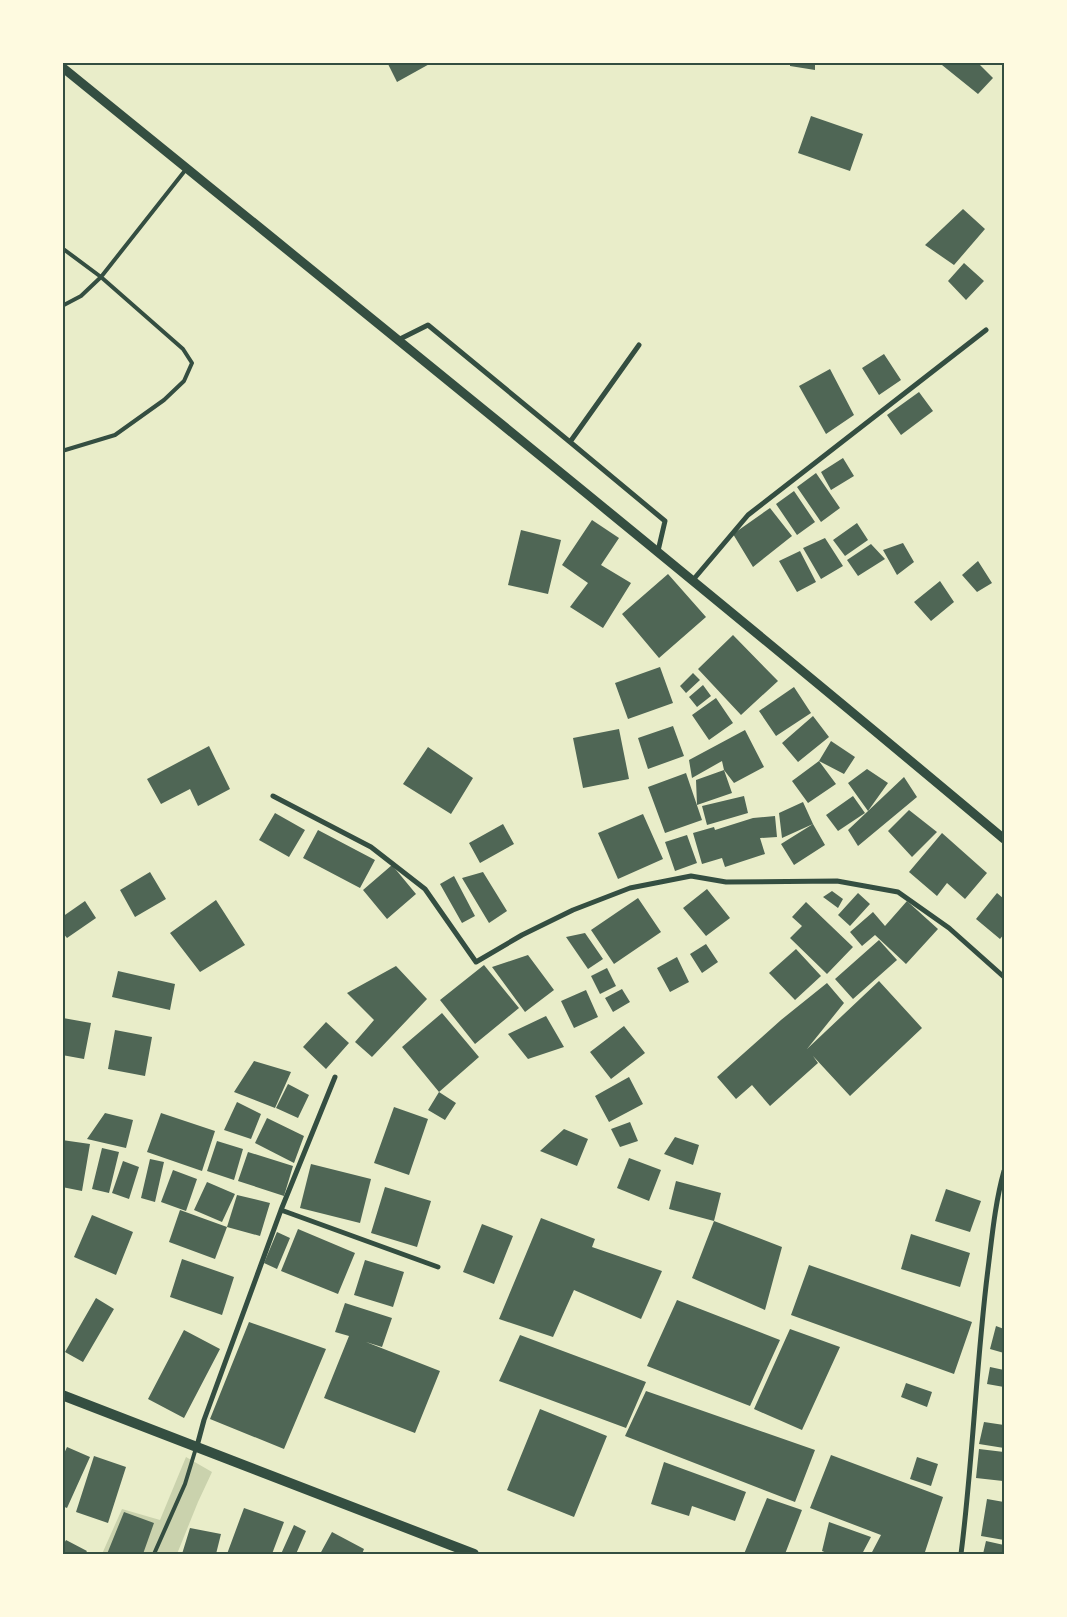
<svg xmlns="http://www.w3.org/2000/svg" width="1067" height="1617" viewBox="0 0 1067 1617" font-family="'Golos Text',sans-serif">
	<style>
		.green { fill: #cad2ad }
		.building { fill: #4f6655 }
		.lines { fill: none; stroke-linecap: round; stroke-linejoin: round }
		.service { stroke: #344e41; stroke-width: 4 }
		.minor { stroke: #344e41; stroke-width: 5 }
		.tertiary { stroke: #344e41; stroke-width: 9 }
		.secondary { stroke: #344e41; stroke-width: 10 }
		.neatline { fill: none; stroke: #344e41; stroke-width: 2 }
	</style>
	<rect width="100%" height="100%" fill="#e9edc9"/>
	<path class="green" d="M186,1457L212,1472L198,1502L177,1554H102L122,1509L160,1520Z"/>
	<path class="building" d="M387,62H433L397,82Z
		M790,62H815V70L790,66Z
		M945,62H977L993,78L978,94L942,65Z
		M811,116L863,134L850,171L798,153Z
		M963,209L985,229L954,265L925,245Z
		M964,263L984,281L966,300L948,281Z
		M884,354L901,380L879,395L862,368Z
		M830,369L854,415L826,434L799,386Z
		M919,392L933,411L901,435L887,415Z
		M843,458L854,476L831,490L821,472Z
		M816,473L840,508L821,522L797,487Z
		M794,491L815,522L797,535L776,504Z
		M770,508L792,536L753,567L733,534Z
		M592,520L619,538L601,565L631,583L603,628L570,607L588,583L562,565Z
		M857,523L868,540L845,556L833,540Z
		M521,530L561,540L548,594L508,585Z
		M825,538L843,566L821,579L803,548Z
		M903,543L914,562L897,575L883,550Z
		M871,544L885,559L858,576L847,560Z
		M800,551L816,582L797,592L779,561Z
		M978,561L992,583L977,592L962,575Z
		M668,574L706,617L659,658L622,614Z
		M940,581L954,602L931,621L914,602Z
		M733,635L778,681L741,715L698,669Z
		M660,667L673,703L628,719L615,683Z
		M693,673L700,680L686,693L680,686Z
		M703,685L711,696L697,707L689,697Z
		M794,687L811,713L776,736L759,711Z
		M716,698L733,723L709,740L692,715Z
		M813,716L829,737L798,762L782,743Z
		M673,726L684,756L648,769L638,738Z
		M619,729L629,779L583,788L573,738Z
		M745,730L764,767L734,783L724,770L722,761L692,778L689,760Z
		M831,741L855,757L844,774L819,761Z
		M209,746L230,789L198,806L190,789L161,804L147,779Z
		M428,747L473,778L451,814L403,784Z
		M819,761L836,784L808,803L792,781Z
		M867,769L888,783L868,811L848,783Z
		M724,770L732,793L697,805L696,780Z
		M686,773L702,820L665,833L648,787Z
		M904,777L917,797L858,846L848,830Z
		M744,796L748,813L707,825L702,806Z
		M853,796L865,813L838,831L826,815Z
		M803,802L813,824L825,845L794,865L781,844L813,824L782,838L779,813Z
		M909,810L937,832L912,857L888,831Z
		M275,813L305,830L289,857L259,840Z
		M643,814L663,859L618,879L598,833Z
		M775,816L777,837L760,838L765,854L725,867L722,858L702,864L693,833L714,827L715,830L753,818Z
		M503,824L514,844L480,863L469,843Z
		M318,830L375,860L360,888L303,858Z
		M942,833L987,873L965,899L947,883L937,896L909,872Z
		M687,835L697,863L675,871L665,842Z
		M392,865L416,894L387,919L363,890Z
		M150,872L166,899L135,917L120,890Z
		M483,872L507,911L489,923L462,878Z
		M454,876L475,916L462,923L440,884Z
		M707,889L730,918L706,936L683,908Z
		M832,891L843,899L838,908L823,897Z
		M858,893L870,904L850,926L838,915Z
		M997,893L1004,899V934L1000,939L976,919Z
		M638,898L661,932L614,964L591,930Z
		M216,900L245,945L200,972L170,933Z
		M85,901L96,918L67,938L62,932V917Z
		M907,901L938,929L906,964L875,935L862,946L850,932L873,912L885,926Z
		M806,902L853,947L827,974L790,938L802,926L792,917Z
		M585,933L603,959L588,969L566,937Z
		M879,940L897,960L853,999L835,979Z
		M706,944L718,962L702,973L690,954Z
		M796,949L821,976L795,1000L769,973Z
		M528,955L554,990L525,1012L492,967Z
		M677,957L689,982L670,992L657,968Z
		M484,965L519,1008L475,1044L440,1000Z
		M396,966L427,999L372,1057L355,1042L374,1020L347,993Z
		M607,968L616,986L600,994L591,976Z
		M118,971L175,984L170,1010L112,997Z
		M879,981L922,1028L850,1096L813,1056L818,1063L770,1106L752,1085L736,1099L717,1077L781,1020L827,983L844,1003L807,1049Z
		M622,989L630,1002L613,1012L605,998Z
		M586,990L598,1017L574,1028L561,1001Z
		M442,1013L479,1057L439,1092L402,1047Z
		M546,1016L564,1047L528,1059L508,1034Z
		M63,1018L91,1023L84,1059L62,1055Z
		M326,1022L349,1043L326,1069L303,1047Z
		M624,1026L645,1053L611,1079L590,1052Z
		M115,1030L152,1037L145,1076L108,1069Z
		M254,1061L291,1072L275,1108L234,1092Z
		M629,1077L643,1104L609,1122L595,1096Z
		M288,1084L309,1095L298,1118L276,1108Z
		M439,1092L456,1103L445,1120L428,1110Z
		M237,1102L261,1114L251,1139L224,1130Z
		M394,1107L428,1119L409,1175L374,1163Z
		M105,1113L133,1120L126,1148L87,1139Z
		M161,1113L215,1131L202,1171L147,1152Z
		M267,1118L304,1136L294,1163L255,1143Z
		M630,1122L638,1141L620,1147L611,1129Z
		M564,1129L588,1139L577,1166L540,1151Z
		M675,1137L699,1145L693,1165L664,1154Z
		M62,1140L90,1144L82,1191L62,1187Z
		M217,1141L243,1149L234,1180L207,1171Z
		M102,1148L119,1152L109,1193L92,1189Z
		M248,1152L293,1166L284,1196L238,1181Z
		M629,1158L661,1170L649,1201L617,1188Z
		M150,1159L164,1162L155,1202L141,1198Z
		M123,1161L139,1167L129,1199L112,1193Z
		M311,1164L371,1179L360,1223L300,1208Z
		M173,1170L197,1179L186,1211L161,1202Z
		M676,1181L721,1193L714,1221L669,1209Z
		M207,1182L235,1194L222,1222L194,1210Z
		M385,1187L431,1201L417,1247L371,1233Z
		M946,1189L981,1201L970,1232L935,1221Z
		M237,1195L270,1203L260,1236L227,1227Z
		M180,1210L227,1227L215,1259L169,1242Z
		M92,1215L133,1232L116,1275L74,1257Z
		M541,1218L595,1239L592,1247L662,1271L641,1319L574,1290L553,1337L499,1319Z
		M714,1221L782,1247L765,1310L692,1278Z
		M482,1224L513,1236L494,1284L463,1272Z
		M298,1229L355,1253L338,1294L281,1271Z
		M277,1232L290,1238L277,1269L264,1263Z
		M911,1234L970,1253L960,1287L901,1269Z
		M182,1259L234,1277L222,1315L170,1297Z
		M365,1260L404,1272L393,1307L354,1295Z
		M809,1265L972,1322L954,1374L791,1315Z
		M96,1298L114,1309L83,1362L65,1352Z
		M677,1300L780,1340L750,1406L647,1366Z
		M345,1303L392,1318L382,1347L366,1342L440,1371L415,1433L324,1398L349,1336L335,1332Z
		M249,1322L326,1349L284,1449L210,1419Z
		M996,1326L1004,1329V1353L990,1349Z
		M790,1329L840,1347L802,1430L754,1409Z
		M184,1330L220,1349L184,1418L148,1399Z
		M520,1335L646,1382L626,1428L499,1381Z
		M990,1367L1004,1370V1387L987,1384Z
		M906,1383L932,1392L927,1407L901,1397Z
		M646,1391L815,1450L795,1502L625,1436Z
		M540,1409L607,1436L574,1517L507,1490Z
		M984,1422L1004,1425V1448L979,1444Z
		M67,1447L90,1457L67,1508L62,1506V1458Z
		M979,1449L1004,1452L1003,1481L976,1478Z
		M831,1455L943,1497L925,1552L930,1554H871L881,1535L810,1508Z
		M94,1456L126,1467L108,1523L76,1512Z
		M917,1457L938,1464L931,1486L910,1479Z
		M664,1462L746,1492L735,1521L692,1506L689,1516L651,1504Z
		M767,1498L802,1510L785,1554H744Z
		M987,1499L1004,1502V1540L981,1536Z
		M244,1508L284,1522L272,1554H227Z
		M124,1512L154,1523L143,1554H107Z
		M829,1522L871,1537L862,1554H829L822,1551Z
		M294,1525L306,1531L296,1554H281Z
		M190,1528L221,1534L216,1554H182Z
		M332,1532L364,1549L362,1554H320Z
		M66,1540L87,1551L85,1554H62V1547Z
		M986,1541L1004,1545V1554H983Z"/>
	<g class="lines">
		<path class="service" d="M62,248L101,277L183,349L192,363L184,381L164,400L115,435L62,451
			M62,306L81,296L101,277L187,168
			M154,1554L185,1484L196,1448"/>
		<path class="minor" d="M398,340L428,325L570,442
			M639,345L570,442L665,521L658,551
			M693,580L748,515L986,330
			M273,796L371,847L425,889L476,962L522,935L573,910L630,888L691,876L726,882L837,881L898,892L949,928L1004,977
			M281,1210L438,1267
			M197,1446L204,1420L281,1210L335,1077
			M961,1554C973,1460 976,1364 988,1269C992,1237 995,1203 1004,1171"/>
		<path class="tertiary" d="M62,67C377,323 693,578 1004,839"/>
		<path class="secondary" d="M62,1395L474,1554"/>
	</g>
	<rect width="1067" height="1617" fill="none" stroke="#fefae0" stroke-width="128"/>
	<rect x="64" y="64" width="939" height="1489" class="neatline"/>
</svg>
